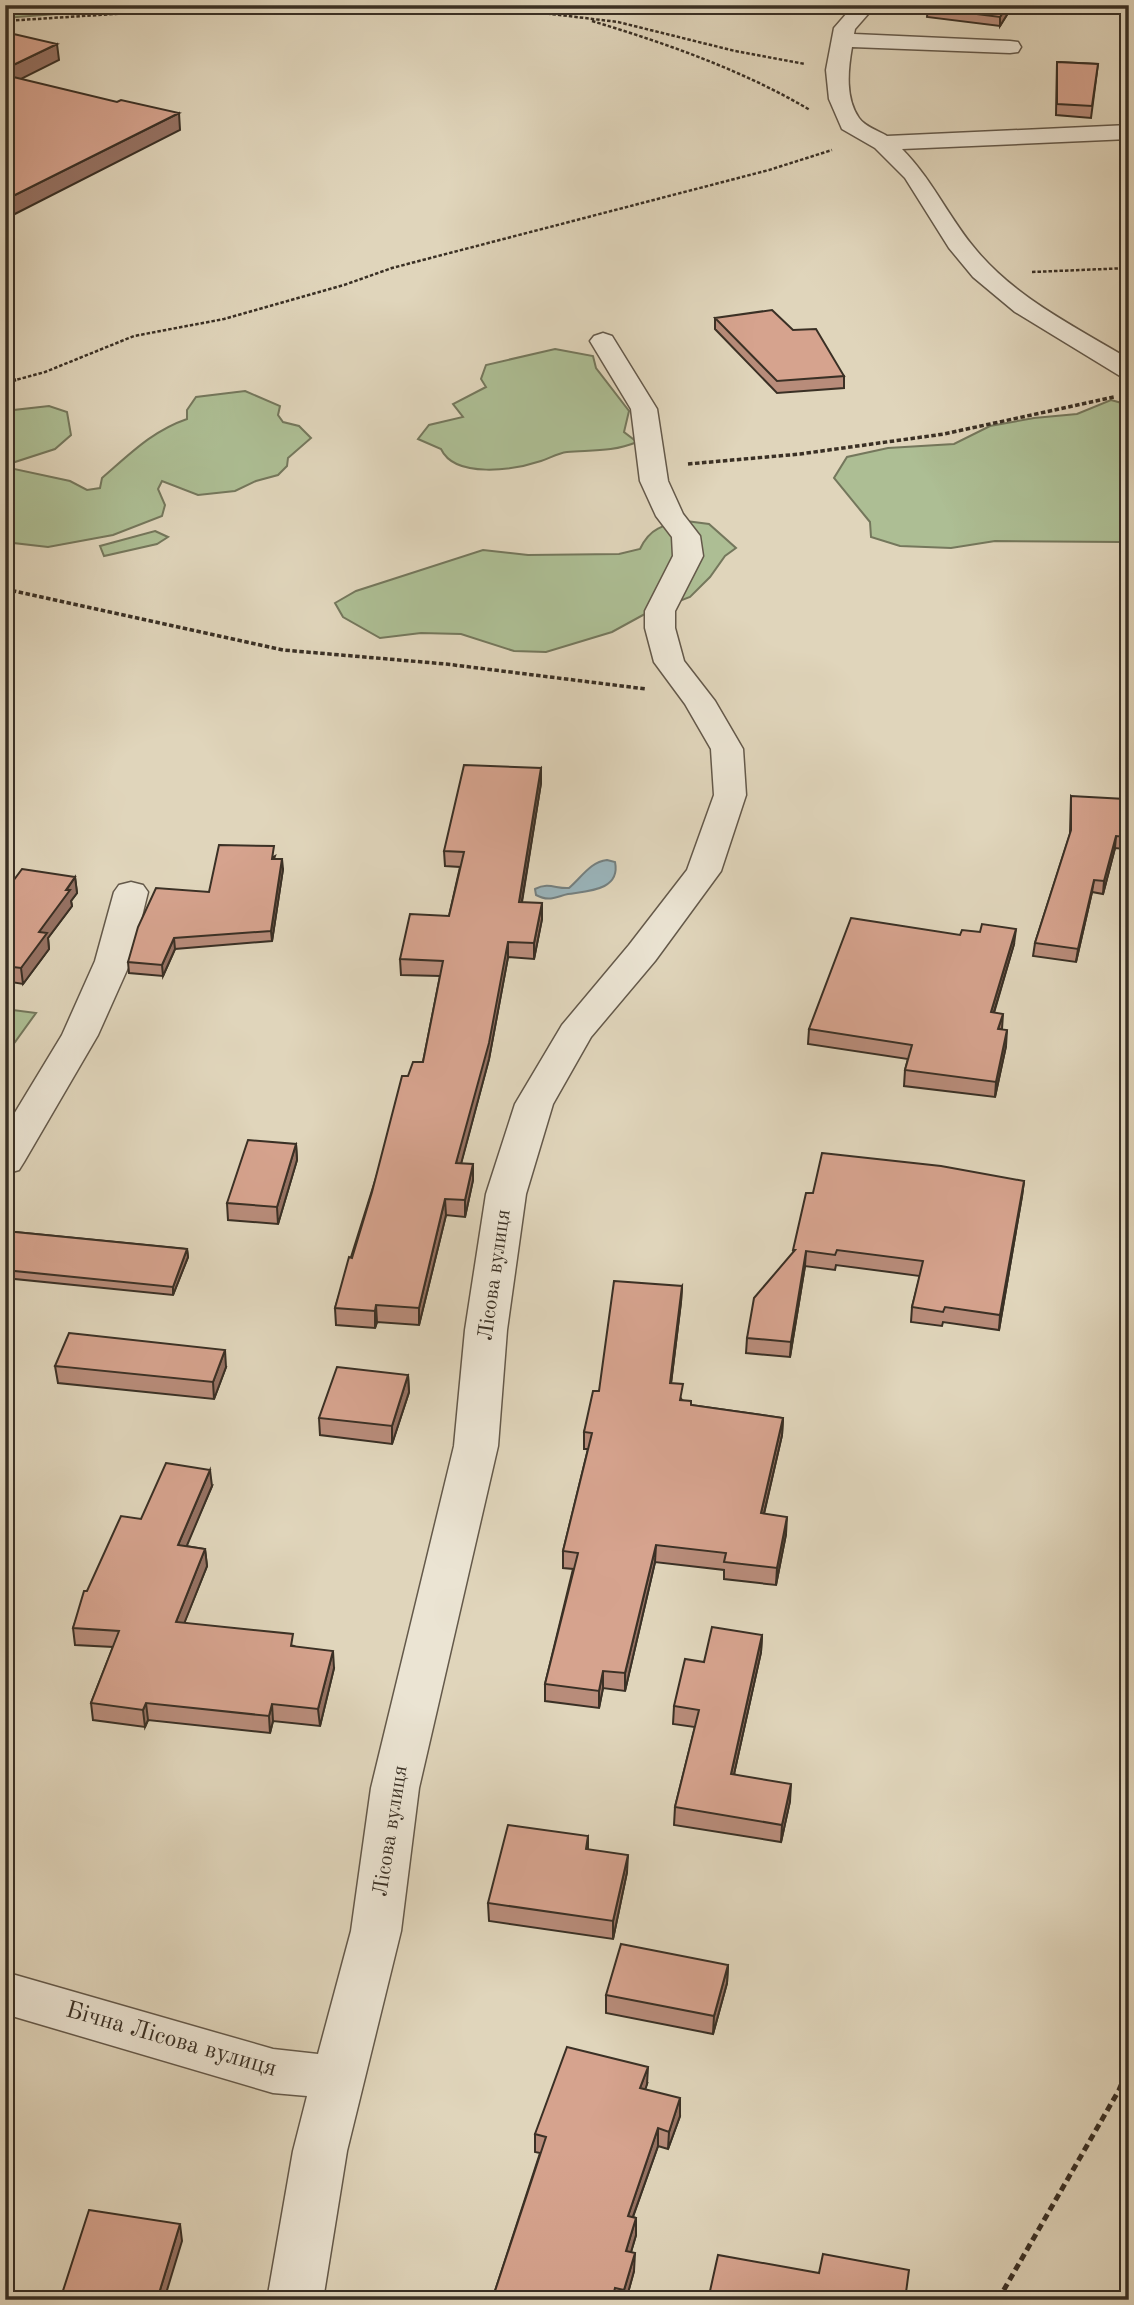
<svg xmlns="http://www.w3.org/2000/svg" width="1134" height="2305" viewBox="0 0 1134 2305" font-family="'Old Standard TT',serif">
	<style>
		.green { fill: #adbe94; stroke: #74775c; stroke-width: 2 }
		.water { fill: #9ab5bc; stroke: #748080; stroke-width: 2 }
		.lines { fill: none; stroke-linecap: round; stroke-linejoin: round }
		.minor-casing { stroke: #64594a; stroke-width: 3 }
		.path-far2 { stroke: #3a3025; stroke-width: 2.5; stroke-dasharray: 3.5 2; stroke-linecap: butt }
		.path-far1 { stroke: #3a3025; stroke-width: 3.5; stroke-dasharray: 4.5 2.5; stroke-linecap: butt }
		.path { stroke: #3a3025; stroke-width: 5; stroke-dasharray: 7 4.5; stroke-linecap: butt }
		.minor { fill: #ebe4d3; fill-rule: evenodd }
		.wall { fill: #b88c7a; stroke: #3a3025; stroke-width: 2 }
		.shaded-wall { fill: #967263; stroke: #3a3025; stroke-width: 2 }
		.building { fill: #d6a38e; stroke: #3a3025; stroke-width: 2 }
		.labels { text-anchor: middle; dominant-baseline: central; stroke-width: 5; stroke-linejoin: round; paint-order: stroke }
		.street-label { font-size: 21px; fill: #3a3025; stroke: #ebe4d3 }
		.near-street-label { font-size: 24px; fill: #3a3025; stroke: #ebe4d3 }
	</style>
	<rect width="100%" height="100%" fill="#e0d5bb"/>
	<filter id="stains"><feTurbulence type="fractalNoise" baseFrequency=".00286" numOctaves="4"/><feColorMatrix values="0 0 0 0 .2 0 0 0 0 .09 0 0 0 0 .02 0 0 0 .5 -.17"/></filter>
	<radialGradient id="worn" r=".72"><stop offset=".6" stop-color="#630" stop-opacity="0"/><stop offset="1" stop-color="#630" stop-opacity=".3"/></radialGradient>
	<path class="green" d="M5,5H173L5,18Z
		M555,349L593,356L596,368L629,411L624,432L637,442C613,452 592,450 567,452C558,453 550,458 541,461C514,470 455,479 441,449L418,439L429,425L463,417L453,404L486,387L481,379L486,365Z
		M245,391L280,406L278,415L283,422L299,426L311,438L288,458L287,466L278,475L256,481L235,491L198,495L162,481L158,489L165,505L162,516L113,535L48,547L5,542V411L49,406L67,412L71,435L55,449L12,463L14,469L70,481L87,490L100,488L102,478C130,454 152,431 187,419V410L196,397Z
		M1111,400L1129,405V545L1120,542L995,541L951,548L900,546L871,537L870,522L834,478L847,457L888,448L954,444L990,426L1034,418L1077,414Z
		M686,521L709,524L736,548L725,556L710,577L690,597L643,615L612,632L546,652L514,651L461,634L421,633L380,638L343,617L335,603L356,591L483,550L528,555L619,554L640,549C650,527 664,525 686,521Z
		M155,531L168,537L157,544L104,556L100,546Z
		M5,1009L36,1013L10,1049H5Z"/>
	<path class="water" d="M607,860L615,862C621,891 586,891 568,894C555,897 549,902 536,895L535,889C549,882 556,889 569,888C582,877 590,862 607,860Z"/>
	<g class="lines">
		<g class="minor-casing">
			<path id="minor" d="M854,5H876L855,29L854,34L1010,41L1018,42L1021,47L1018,52L1010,53L852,47C848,70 845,98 859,118C864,126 879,131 887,136L1129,125V139L902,149C931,178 947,214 972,245C1012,296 1074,326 1129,359V378L1120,376L1015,312L973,277L949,248L905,178L875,148L842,129L829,99L826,70L834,28Z
				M603,333L612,336L657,409L668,481L683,514L700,536L703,556L675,611V628L684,661L715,701L743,749L746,795L721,871L655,961L591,1037L553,1104L526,1194L507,1330L498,1446L419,1788L401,1931L347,2151L323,2300H267L293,2151L307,2096L273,2093L5,2014V1972L273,2049L318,2054L351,1931L371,1788L454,1446L465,1330L486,1194L515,1104L562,1025L629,945L687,870L714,795L711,749L685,704L654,662L645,628V611L673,556L672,537L656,516L640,481L631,409L590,341L594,336Z
				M131,882L143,885L148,892L131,961L98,1035L24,1162L19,1170L5,1174V1129L62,1035L95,961L114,892L119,885Z"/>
		</g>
		<path class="path-far2" d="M476,5L618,22L735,51L805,64
			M5,21L255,5
			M592,21C668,44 742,70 810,110
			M1032,272L1129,268
			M12,381L45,372L134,336L224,319L344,285L392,268L769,170L832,150"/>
		<path class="path-far1" d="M5,383L18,379
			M688,464L800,454L944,434L1114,397
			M5,589L283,650L446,664L646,689"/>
		<path class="path" d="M998,2300L1119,2090L1129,2066"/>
		<use href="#minor" class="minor"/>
	</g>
	<path class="wall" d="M930,5H1013L1000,26L927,17L928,8Z
		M1057,62L1098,64L1091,118L1056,115Z
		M715,318L793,330L844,376V388L777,393L715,329Z
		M541,768V783L522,902L542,919L534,959L508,957L489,1059L461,1163L473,1180L465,1217L446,1215L419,1325L377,1322L375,1328L336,1325L335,1308L408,1076L423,1062L440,976L401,975L400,959L449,916L460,867L445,866L444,851Z
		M1071,796L1126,837L1124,849L1115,848L1103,894L1092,892L1076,962L1033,956L1035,943L1070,834Z
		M275,856L274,859L283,869L272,941L175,949L163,976L129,973L128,962L209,892Z
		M75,877L77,893L71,901L72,906L48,938L49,949L23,984L5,981V892Z
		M960,935L1014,944L994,1013L1002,1030L1006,1046L995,1097L904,1086L905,1070L908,1059L808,1044L809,1029Z
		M296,1144L297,1160L278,1224L228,1220L227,1203Z
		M1024,1181L1022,1196L999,1330L943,1322L942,1326L911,1322L912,1307L920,1276L836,1265L835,1270L805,1266L790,1357L746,1353L747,1338L793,1253L813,1193Z
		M5,1231L187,1249L188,1257L173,1295L5,1278Z
		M682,1286L681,1302L671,1383L682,1400L691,1405L783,1418L782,1435L764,1514L786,1534L776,1585L724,1579V1570L655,1562L625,1691L603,1688L599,1708L545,1701V1684L573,1569L563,1568V1551L588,1449H584V1432L599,1391Z
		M55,1366L226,1367L214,1399L58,1383Z
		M408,1375L409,1392L392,1444L320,1435L319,1418Z
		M212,1486L186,1546L205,1549L207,1566L184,1623L294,1646L334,1668L320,1726L273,1721L270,1733L148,1720L145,1727L93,1720L91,1703L113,1647L75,1645L73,1628L87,1591L141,1519Z
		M762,1635L761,1652L734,1774L790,1801L781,1842L674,1825L675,1807L695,1727L673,1724L674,1706L704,1662Z
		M588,1836V1849L627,1872L613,1939L489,1921L488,1903Z
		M728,1965L727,1983L713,2034L606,2013V1995Z
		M647,2084L645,2089L680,2116L668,2149L658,2146L633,2217L636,2218V2235L631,2252L634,2271L626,2300H492L540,2153L535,2152V2134Z"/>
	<path class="shaded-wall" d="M1008,5H1013L1000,26V17Z
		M57,44L59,60L5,87V69Z
		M179,113L180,130L5,219V200Z
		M541,768V783L519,918V902Z
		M1116,836L1115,848L1103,894L1104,881Z
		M282,859L283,869L272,941L271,931Z
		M75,877L77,893L71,901L72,906L48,938L49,949L23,984L21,968L39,932Z
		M1094,880L1092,892L1076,962L1078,949Z
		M542,903V919L534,959V943Z
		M1016,929L1014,944L989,1028L991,1012Z
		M174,938L175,949L163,976L162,965Z
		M508,942V957L489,1059L457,1179L456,1163Z
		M1003,1014L1002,1029H998Z
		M1007,1030L1006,1046L995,1097L996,1082Z
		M296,1144L297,1160L278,1224L277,1207Z
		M473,1164V1180L465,1217V1200Z
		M1024,1181L1022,1196L999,1330L1000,1315Z
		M445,1199L446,1215L419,1325V1308Z
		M187,1249L188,1257L173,1295V1287Z
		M806,1251L805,1266L790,1357L791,1342Z
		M682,1286L681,1302L669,1400L670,1383Z
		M376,1305L377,1322L375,1328V1311Z
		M225,1350L226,1367L214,1399L213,1382Z
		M408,1375L409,1392L392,1444V1426Z
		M783,1418L782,1435L760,1530L761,1513Z
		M210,1470L212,1486L180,1562L178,1545Z
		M787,1517L786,1534L776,1585L777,1568Z
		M656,1545L655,1562L625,1691V1673Z
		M205,1549L207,1566L178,1639L176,1622Z
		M762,1635L761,1652L730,1792L731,1774Z
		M333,1651L334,1668L320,1726L318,1709Z
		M603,1671V1688L599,1708V1691Z
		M146,1703L148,1720L145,1727L143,1710Z
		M272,1704L273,1721L270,1733L269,1716Z
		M791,1784L790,1801L781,1842L782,1825Z
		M628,1855L627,1872L613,1939V1921Z
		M728,1965L727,1983L713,2034L714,2016Z
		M648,2067L647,2084L640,2106V2088Z
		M680,2098V2116L668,2149L669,2132Z
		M658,2128V2146L627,2233L628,2216Z
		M636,2218V2235L626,2269V2251Z
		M180,2224L182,2241L164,2300H157Z
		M635,2253L634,2271L626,2300H624V2290Z"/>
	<path class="building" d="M930,5H1008L1000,17L928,8Z
		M5,32L57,44L5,69Z
		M1057,62L1098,64L1092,106L1057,104Z
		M5,75L117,102L121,100L179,113L5,200Z
		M772,310L793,330L816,329L844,376L777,381L715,318Z
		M464,765L541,768L519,902L542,903L534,943L508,942L489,1043L456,1163L473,1164L465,1200L445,1199L419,1308L376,1305L375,1311L335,1308L349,1257L352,1258L372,1192L402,1076H408L413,1062H423L443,961L400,959L410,914L449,916L464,852L444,851Z
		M1071,796L1125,799L1126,837L1116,836L1104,881L1094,880L1078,949L1035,943L1071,830Z
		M219,845L274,846L272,859H282L271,931L174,938L162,965L128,962L138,927L156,888L209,892Z
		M22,869L75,877L66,890H70L39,932L47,933L21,968L5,966V892Z
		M851,918L960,935L962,930L980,932L982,924L1016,929L991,1012L1003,1014L998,1029L1007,1030L996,1082L905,1070L912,1045L809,1029Z
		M248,1140L296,1144L277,1207L227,1203Z
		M822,1153L941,1166L1024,1181L1000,1315L945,1307L943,1312L912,1307L923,1261L837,1250L835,1255L806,1251L791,1342L747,1338L754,1298L795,1250H793L806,1193H813Z
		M5,1231L187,1249L173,1287L5,1270Z
		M614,1281L682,1286L670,1383L683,1384L680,1400L691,1401V1405L783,1418L761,1513L787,1517L777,1568L724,1562L726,1553L656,1545L625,1673L603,1671L599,1691L545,1684L578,1553L563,1551L592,1433L584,1432L593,1391H599Z
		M69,1333L225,1350L213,1382L55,1366Z
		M337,1367L408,1375L392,1426L319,1418Z
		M166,1463L210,1470L178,1545L205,1549L176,1622L293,1634L291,1646L333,1651L318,1709L272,1704L269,1716L146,1703L143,1710L91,1703L119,1631L73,1628L84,1591H87L121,1516L141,1519Z
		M712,1627L762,1635L731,1774L791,1784L782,1825L675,1807L699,1710L674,1706L685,1659L704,1662Z
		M508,1825L588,1836L586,1849L628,1855L613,1921L488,1903Z
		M621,1944L728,1965L714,2016L606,1995Z
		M567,2047L648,2067L640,2088L680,2098L669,2132L658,2128L628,2216L636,2218L626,2251L635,2253L624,2290L615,2288L612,2300H492L546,2137L535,2134Z
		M89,2210L180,2224L157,2300H60Z
		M823,2254L909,2270L905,2300H708L718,2255L819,2273Z"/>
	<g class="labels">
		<g class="street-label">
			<text transform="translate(495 1275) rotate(-82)">Лісова вулиця</text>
			<text transform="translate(391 1831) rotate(-81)">Лісова вулиця</text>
		</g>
		<g class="near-street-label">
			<text transform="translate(171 2040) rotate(16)">Бічна Лісова вулиця</text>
		</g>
	</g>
	<rect width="1134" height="2305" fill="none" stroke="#e0d5bb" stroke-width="28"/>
	<rect x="7" y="7" width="1120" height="2291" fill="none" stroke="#3a3025" stroke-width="3.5"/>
	<rect x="14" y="14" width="1106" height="2277" fill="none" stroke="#3a3025" stroke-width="2"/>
	<rect width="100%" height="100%" filter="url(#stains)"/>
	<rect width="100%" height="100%" fill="url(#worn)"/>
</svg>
